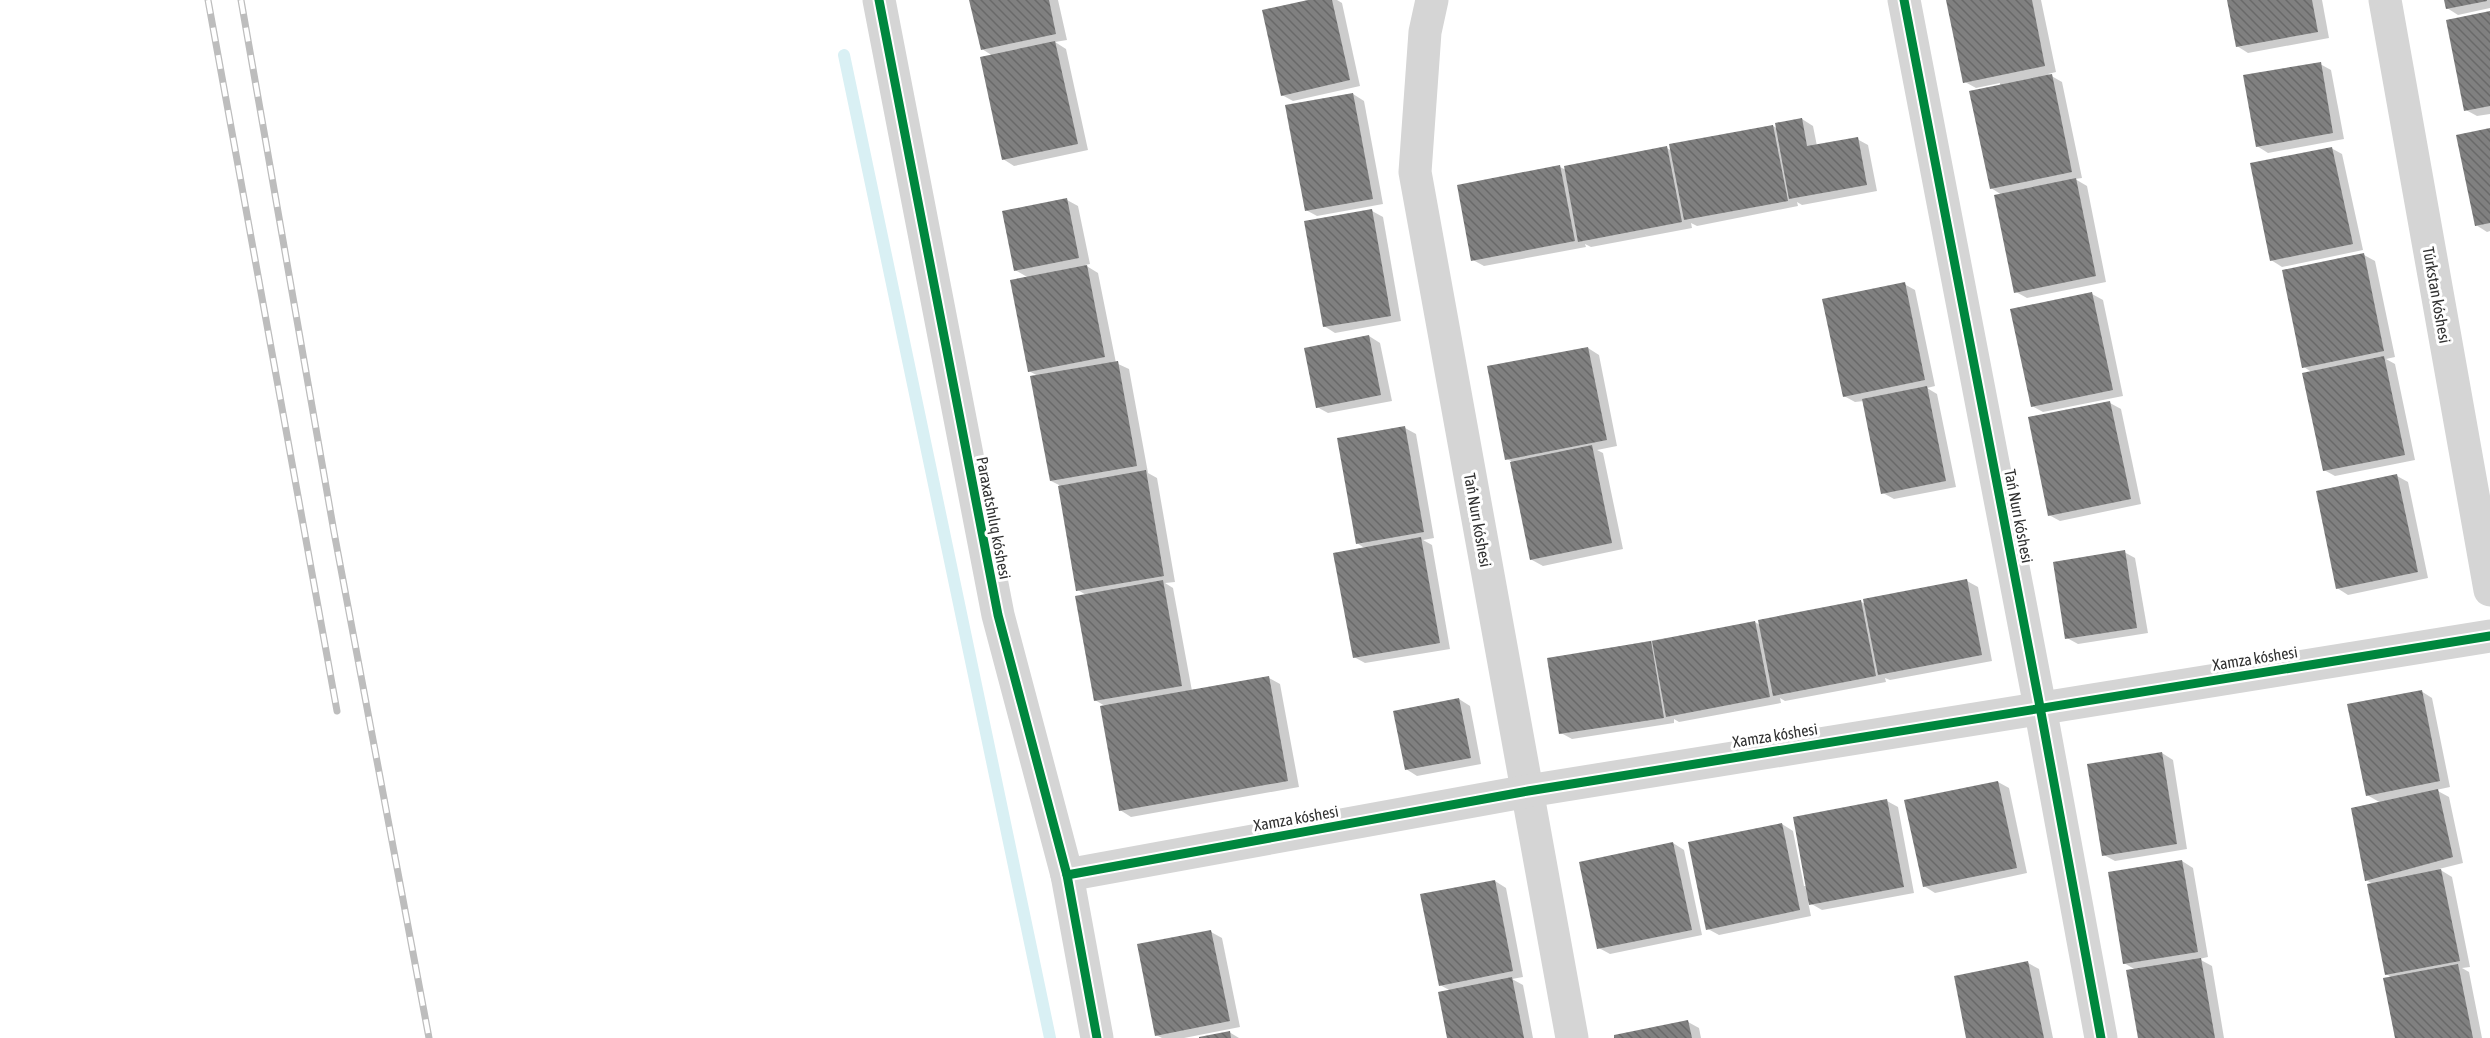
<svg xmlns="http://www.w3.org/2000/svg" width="2490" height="1038" viewBox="0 0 2490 1038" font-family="'Asap Condensed',sans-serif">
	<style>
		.shadow { fill: #0003 }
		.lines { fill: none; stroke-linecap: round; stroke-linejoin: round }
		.stream { stroke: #d9f0f4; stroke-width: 12 }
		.building { fill: url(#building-back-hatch) }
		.minor { stroke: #d5d5d5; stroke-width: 33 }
		.rail-casing { stroke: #bdbdbd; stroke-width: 7 }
		.rail { stroke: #fff; stroke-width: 4.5; stroke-dasharray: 14; stroke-linecap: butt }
		.cycleway-casing { stroke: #fff; stroke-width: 13 }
		.cycleway { stroke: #00873e; stroke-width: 9 }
		.labels { text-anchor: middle; stroke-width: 6; stroke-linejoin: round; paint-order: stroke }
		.street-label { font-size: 16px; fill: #313131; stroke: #fff }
	</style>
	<defs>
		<pattern id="building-back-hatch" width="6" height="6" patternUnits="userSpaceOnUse" patternTransform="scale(1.5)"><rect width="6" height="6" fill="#808080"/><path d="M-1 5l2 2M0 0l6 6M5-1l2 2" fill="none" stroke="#696969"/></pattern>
	</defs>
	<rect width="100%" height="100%" fill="#fff"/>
	<!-- shadow -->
	<g class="shadow">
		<path d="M971,0H1058L1067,40L1055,42L1066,49L1088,150L1014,166L1003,159L993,56L982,49Z"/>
		<path d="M1316,0H1337L1342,3L1360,86L1293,101L1282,95Z"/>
		<path d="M1948,0H2041L2056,72L2048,74L2062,82L2082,178L2075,179L2087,186L2106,282L2027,298L2016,292L2002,195L1991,188L2000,83L1976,88L1965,82Z"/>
		<path d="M2229,0H2322L2329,38L2248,53L2237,46Z"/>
		<path d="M2446,0H2490V8L2458,15L2447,8Z"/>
		<path d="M2490,12V114L2477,116L2466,110Z"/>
		<path d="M2320,64L2331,70L2344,139L2268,153L2257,146Z"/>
		<path d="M1353,94L1364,101L1383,204L1317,216L1306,210Z"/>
		<path d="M1802,119L1813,126L1817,146L1857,139L1868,145L1877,191L1802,205L1797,202L1798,206L1697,226L1691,223L1692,228L1591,247L1585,244L1586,247L1484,266L1473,260L1560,167L1566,170L1667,148L1672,151L1773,126L1778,129Z"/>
		<path d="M2490,130V231L2487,232L2476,225Z"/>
		<path d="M2331,148L2342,154L2363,250L2282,267L2271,260Z"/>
		<path d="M1067,200L1078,206L1090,264L1085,265L1098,273L1116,363L1129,369L1148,473L1157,478L1175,582L1165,583L1173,588L1192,691L1269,678L1280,684L1299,787L1131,817L1120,810L1105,706L1095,700L1086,595L1078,590L1059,485L1051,481L1038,376L1029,371V278L1015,270Z"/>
		<path d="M1372,211L1383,217L1401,321L1335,333L1324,326Z"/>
		<path d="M2364,255L2375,261L2395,357L2386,359L2395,364L2415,460L2335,476L2324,470L2313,373L2304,367Z"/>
		<path d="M1904,284L1915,290L1935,386L1927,388L1937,394L1956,487L1894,499L1883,493L1864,401L1855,402L1844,396Z"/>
		<path d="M2092,294L2103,300L2123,396L2043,412L2032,406Z"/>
		<path d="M1369,336L1380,343L1392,401L1328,413L1317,407Z"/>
		<path d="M1588,348L1599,355L1617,446L1597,450L1603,453L1623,549L1543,566L1532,560L1511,461L1507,459Z"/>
		<path d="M2110,403L2121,409L2141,504L2060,521L2049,515Z"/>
		<path d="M1405,428L1416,434L1434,538L1423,540L1432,545L1450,649L1365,663L1354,657L1366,549L1357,543Z"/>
		<path d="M2397,476L2408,482L2428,578L2348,595L2337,588Z"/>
		<path d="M2124,552L2135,558L2148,633L2078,644L2067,638Z"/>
		<path d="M1967,581L1978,587L1992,661L1890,680L1885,678L1886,682L1785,701L1780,698L1781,703L1679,722L1674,719V723L1572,739L1561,733L1549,659L1755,622L1760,625L1861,602L1866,604Z"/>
		<path d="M2421,691L2432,698L2450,787L2436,790L2449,797L2463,863L2439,869L2452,877L2470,967L2462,968L2469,972L2482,1038H2397L2393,978L2386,974L2373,884L2366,880L2381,803L2367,795Z"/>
		<path d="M1459,699L1470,706L1481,764L1417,776L1406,769Z"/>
		<path d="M2162,753L2173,760L2187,849L2115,861L2104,855Z"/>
		<path d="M1998,782L2009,788L2027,873L1935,893L1924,886Z"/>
		<path d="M1887,801L1898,807L1914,893L1822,910L1808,902L1811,916L1719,935L1708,929L1782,824L1793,831L1804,886H1807Z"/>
		<path d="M1673,843L1684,850L1702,935L1610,954L1599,948Z"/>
		<path d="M2182,861L2193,868L2208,957L2199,959L2212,966L2224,1038H2139L2136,970L2124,963Z"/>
		<path d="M1495,881L1506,888L1523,977L1512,979L1523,985L1533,1038H1448L1451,991L1440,985Z"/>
		<path d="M1211,932L1222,938L1240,1027L1184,1038H1162L1156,1035Z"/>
		<path d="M2028,963L2039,969L2053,1038H1968Z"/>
		<path d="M1688,1022L1699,1028L1701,1038H1616Z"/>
		<path d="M1229,1032L1239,1038H1201Z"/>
	</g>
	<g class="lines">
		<!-- stream -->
		<path class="stream" d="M844,55L1050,1038"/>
	</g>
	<!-- building -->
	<g class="building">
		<path d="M969,0H1049L1056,34L981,50Z"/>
		<path d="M1308,0H1332L1350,80L1281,96L1262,10Z"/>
		<path d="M1946,0H2032L2045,66L1963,83Z"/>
		<path d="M2227,0H2312L2318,32L2236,47Z"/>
		<path d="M2444,0H2487V1L2446,9Z"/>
		<path d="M2490,11V106L2464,111L2446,20Z"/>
		<path d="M1055,41L1078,144L1002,160L980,57Z"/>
		<path d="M2321,62L2333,133L2256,147L2243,75Z"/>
		<path d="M2052,74L2072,172L1990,189L1969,91Z"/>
		<path d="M1353,93L1373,199L1305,211L1285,105Z"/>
		<path d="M1802,118L1807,146L1858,137L1867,185L1789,199L1775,123Z"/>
		<path d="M1773,125L1788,201L1684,220L1669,144Z"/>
		<path d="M2490,128V223L2475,226L2456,135Z"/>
		<path d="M1667,146L1682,222L1578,242L1564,166Z"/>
		<path d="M2332,147L2353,244L2270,261L2250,163Z"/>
		<path d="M1560,165L1575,241L1471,261L1457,185Z"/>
		<path d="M2076,178L2096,276L2014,293L1994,195Z"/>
		<path d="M1067,198L1079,258L1014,271L1002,211Z"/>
		<path d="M1372,209L1391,316L1323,327L1304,221Z"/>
		<path d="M2364,253L2384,351L2302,368L2282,270Z"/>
		<path d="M1087,265L1105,357L1028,372L1010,280Z"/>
		<path d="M1905,282L1925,380L1843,397L1822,299Z"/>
		<path d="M2092,292L2113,390L2031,407L2010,309Z"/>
		<path d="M1369,335L1381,395L1316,408L1304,348Z"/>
		<path d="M1588,347L1607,440L1505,460L1487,366Z"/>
		<path d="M2384,356L2405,455L2323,471L2302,373Z"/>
		<path d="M1118,361L1137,466L1050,481L1030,376Z"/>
		<path d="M1927,386L1946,481L1881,494L1862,399Z"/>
		<path d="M2110,401L2131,499L2048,516L2028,417Z"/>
		<path d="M1405,426L1424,532L1356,544L1337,438Z"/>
		<path d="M1592,445L1612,543L1530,560L1510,462Z"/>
		<path d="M1146,470L1164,576L1076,591L1058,486Z"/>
		<path d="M2397,474L2418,572L2336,589L2316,491Z"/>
		<path d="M1421,537L1440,643L1353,658L1333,553Z"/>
		<path d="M2125,550L2137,628L2065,639L2053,562Z"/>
		<path d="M1967,579L1982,655L1878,675L1863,599Z"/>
		<path d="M1163,580L1182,686L1094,701L1075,596Z"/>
		<path d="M1861,600L1876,676L1773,696L1758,620Z"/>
		<path d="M1755,621L1770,697L1666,717L1652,641Z"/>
		<path d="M1651,641L1664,718L1559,734L1547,658Z"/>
		<path d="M1269,676L1288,781L1119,811L1100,706Z"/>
		<path d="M2422,690L2440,781L2366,796L2347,704Z"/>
		<path d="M1459,698L1471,758L1405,770L1393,711Z"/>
		<path d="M2162,752L2177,844L2102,856L2087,764Z"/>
		<path d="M1998,781L2017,868L1923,887L1904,800Z"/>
		<path d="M2438,789L2453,857L2365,881L2351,808Z"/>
		<path d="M1887,799L1904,887L1809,905L1793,817Z"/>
		<path d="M1782,823L1800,910L1706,930L1688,842Z"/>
		<path d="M1673,842L1692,930L1597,949L1579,862Z"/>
		<path d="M2182,860L2198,952L2123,964L2108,872Z"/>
		<path d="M2441,869L2460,961L2385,975L2367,884Z"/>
		<path d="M1495,880L1513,971L1439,986L1420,894Z"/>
		<path d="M1211,930L1230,1021L1155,1036L1137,944Z"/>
		<path d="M2201,958L2215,1038H2138L2126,970Z"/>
		<path d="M2028,961L2044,1038H1966L1954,976Z"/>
		<path d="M2458,964L2473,1038H2395L2383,978Z"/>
		<path d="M1512,977L1524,1038H1447L1438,992Z"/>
		<path d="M1688,1020L1692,1038H1614V1035Z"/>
		<path d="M1230,1031L1231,1038H1199V1037Z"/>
	</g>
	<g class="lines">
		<!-- minor -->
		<g class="minor">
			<path d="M879,0L998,615L1067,875L1097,1038"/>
			<path d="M1432,0L1425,32L1415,172L1572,1038"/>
			<path d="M1904,0L2040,707L2101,1038"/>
			<path d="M2385,0L2490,590"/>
			<path d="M1067,875L1528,791L2490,636"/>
		</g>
		<!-- rail casing -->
		<g class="rail-casing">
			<g id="rail">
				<path d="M208,0L337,711"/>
				<path d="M241,0L334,532L429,1038"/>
			</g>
		</g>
		<!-- rail -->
		<use href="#rail" class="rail"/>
		<!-- cycleway casing -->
		<g class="cycleway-casing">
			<g id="cycleway">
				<path d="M879,0L998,615L1067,875L1097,1038"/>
				<path d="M1904,0L2040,707L2101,1038"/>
				<path d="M1067,875L1528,791L2490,636"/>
			</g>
		</g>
		<!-- cycleway -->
		<use href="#cycleway" class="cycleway"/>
	</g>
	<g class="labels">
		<!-- street labels -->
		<g class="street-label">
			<text transform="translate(2437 295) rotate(80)" y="6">Túrkstan kóshesi</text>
			<text transform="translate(2019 516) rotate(79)" y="6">Tań Nurı kóshesi</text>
			<text transform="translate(994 518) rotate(79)" y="6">Paraxatshılıq kóshesi</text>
			<text transform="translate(1478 520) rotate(80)" y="6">Tań Nurı kóshesi</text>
			<text transform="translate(2255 658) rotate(-9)" y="6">Xamza kóshesi</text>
			<text transform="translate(1775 735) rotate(-9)" y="6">Xamza kóshesi</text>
			<text transform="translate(1296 818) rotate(-10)" y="6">Xamza kóshesi</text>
		</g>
	</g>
</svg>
